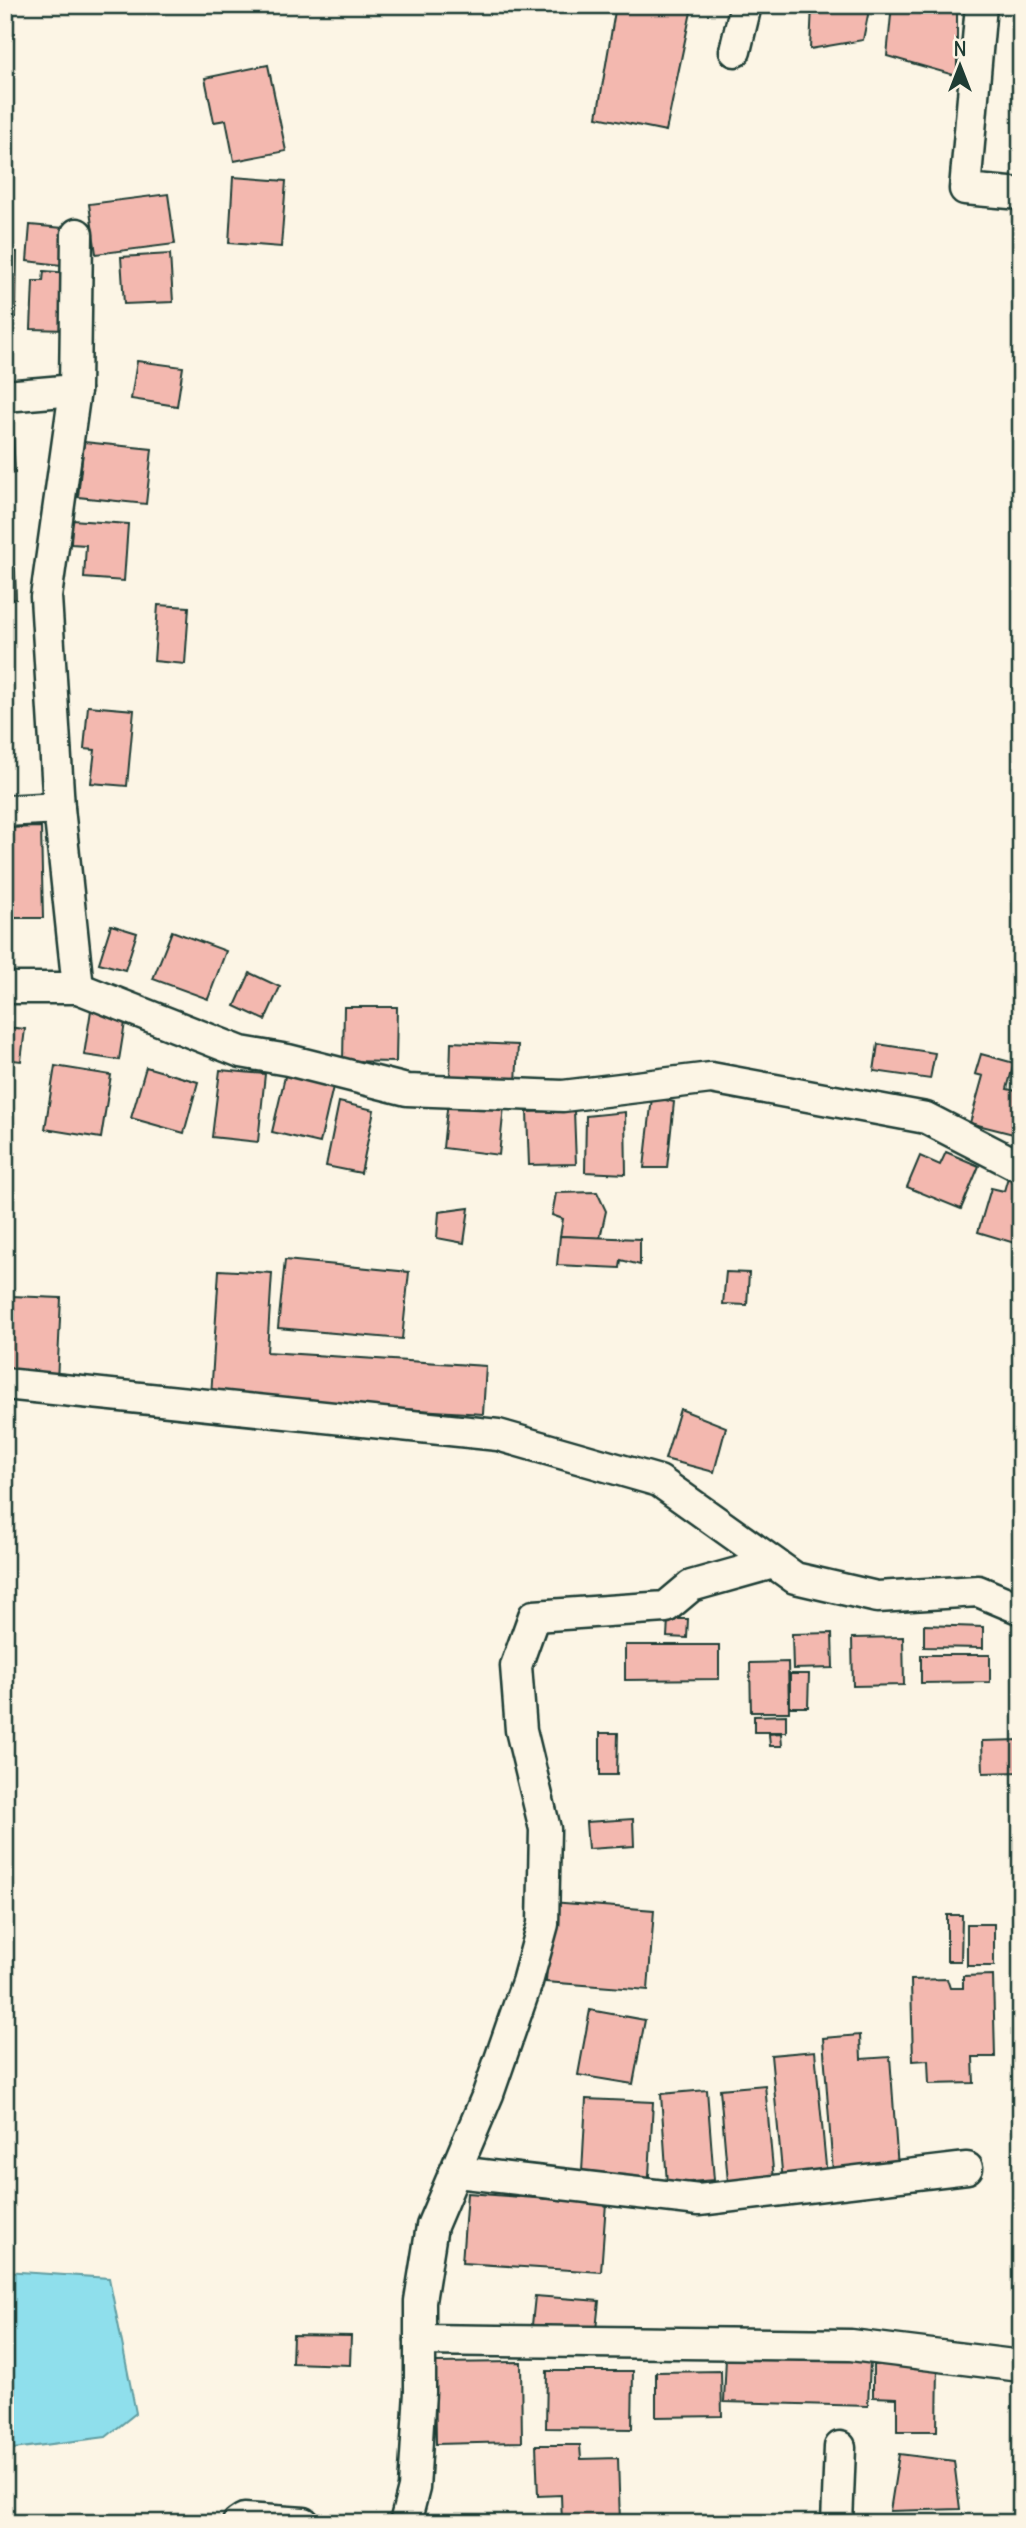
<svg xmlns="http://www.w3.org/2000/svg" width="1026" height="2528" viewBox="0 0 1026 2528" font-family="Delius,sans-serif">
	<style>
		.water { fill: #8fdfec; stroke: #629ea2; stroke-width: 2 }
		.building { fill: #f3b8af; stroke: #1f3d34; stroke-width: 2 }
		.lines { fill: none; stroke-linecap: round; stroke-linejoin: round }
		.street-casing { stroke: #1f3d34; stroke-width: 35 }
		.street { stroke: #fcf5e5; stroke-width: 30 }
	</style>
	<rect width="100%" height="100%" fill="#fcf5e5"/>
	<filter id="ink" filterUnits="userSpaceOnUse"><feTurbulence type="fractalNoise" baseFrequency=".0143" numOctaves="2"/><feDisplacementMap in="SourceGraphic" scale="14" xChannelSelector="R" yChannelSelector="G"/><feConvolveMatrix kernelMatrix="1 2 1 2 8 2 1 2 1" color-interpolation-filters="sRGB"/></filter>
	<g filter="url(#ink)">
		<!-- water -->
		<path class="water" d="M5,2271L109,2278L136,2413L106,2437L5,2450Z"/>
		<!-- building -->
		<g class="building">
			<path d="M616,5L692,7L666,131L597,117Z"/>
			<path d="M812,5H870L863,40L810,49Z"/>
			<path d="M892,5H957V76L887,56Z"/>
			<path d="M268,65L286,151L234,161L226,120L214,122L205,78Z"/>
			<path d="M233,177L286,181L281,247L229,243Z"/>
			<path d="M168,194L175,244L96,254L89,204Z"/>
			<path d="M30,225L63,228L61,265L27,261Z"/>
			<path d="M5,251L17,252L16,317H5Z"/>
			<path d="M170,254L173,302L124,304L121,257Z"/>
			<path d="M44,271L69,273L66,330L31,329L33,281H43Z"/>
			<path d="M137,361L183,367L177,406L131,399Z"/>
			<path d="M5,415H12L15,473L5,474Z"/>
			<path d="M84,442L152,449L146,504L78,497Z"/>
			<path d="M72,520L128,524L124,581L84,578L86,545L71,544Z"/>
			<path d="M5,568H15L16,599L5,600Z"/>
			<path d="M158,605L189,607L185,664L154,661Z"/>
			<path d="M88,706L134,710L127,786L91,783L95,750L84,749Z"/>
			<path d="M41,827L43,918H5V828Z"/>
			<path d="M111,925L137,933L125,970L99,963Z"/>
			<path d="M172,931L226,951L208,999L153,979Z"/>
			<path d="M250,973L280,987L265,1020L235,1006Z"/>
			<path d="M92,1004L127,1010L119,1060L84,1055Z"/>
			<path d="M344,1007H397L396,1062L343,1061Z"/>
			<path d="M5,1027L25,1029L21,1061L5,1059Z"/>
			<path d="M451,1042L518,1045L516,1083L450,1080Z"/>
			<path d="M878,1044L935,1053L930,1079L874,1071Z"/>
			<path d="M981,1054L1014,1063L1007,1089L1021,1092V1136L970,1123L983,1076L975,1074Z"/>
			<path d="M55,1066L111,1075L101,1138L45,1129Z"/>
			<path d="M146,1067L198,1082L184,1133L131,1118Z"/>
			<path d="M287,1068L335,1078L320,1143L272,1132Z"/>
			<path d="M220,1070L265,1074L258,1142L212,1137Z"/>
			<path d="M652,1097L674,1102L667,1168H644Z"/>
			<path d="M448,1100L504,1106L499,1155L443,1148Z"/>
			<path d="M339,1102L374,1110L361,1173L326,1166Z"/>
			<path d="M574,1110L576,1164L529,1165L527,1112Z"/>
			<path d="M625,1112L626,1174L585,1172L586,1116Z"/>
			<path d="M946,1152L979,1166L961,1209L907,1187L920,1156L940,1165Z"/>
			<path d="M1008,1177L1021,1181V1245L978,1232L991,1188L1004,1191Z"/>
			<path d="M597,1192L606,1211L600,1238L560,1236L563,1219L552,1215L556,1193Z"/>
			<path d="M469,1208L464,1243L437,1238L439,1212Z"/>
			<path d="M560,1236L640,1239V1265L621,1260L620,1268L557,1265Z"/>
			<path d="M285,1260L409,1272L402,1339L278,1328Z"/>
			<path d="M219,1270L272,1273L267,1352L486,1366L483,1414L211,1397Z"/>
			<path d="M726,1272L749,1273L747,1305L723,1304Z"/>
			<path d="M11,1296L61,1298L57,1382L8,1379Z"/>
			<path d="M680,1409L726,1427L714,1472L665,1459Z"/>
			<path d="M668,1619H688L687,1638L667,1637Z"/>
			<path d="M924,1625L983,1627V1648L924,1647Z"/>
			<path d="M832,1633L833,1668L793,1669L792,1634Z"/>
			<path d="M903,1637L904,1685L853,1686L852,1638Z"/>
			<path d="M625,1645H719V1679L625,1680Z"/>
			<path d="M921,1655H990V1682L921,1683Z"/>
			<path d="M788,1662L789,1712H751L750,1663Z"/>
			<path d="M790,1674H809L808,1707H790Z"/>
			<path d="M786,1715V1732H754V1716Z"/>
			<path d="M600,1733H618L617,1775H600Z"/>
			<path d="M781,1733L782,1746H770L769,1734Z"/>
			<path d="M1021,1740V1772L983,1773L982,1741Z"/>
			<path d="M633,1819L634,1846L588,1849L586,1822Z"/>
			<path d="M551,1902L654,1910L648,1990L546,1982Z"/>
			<path d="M947,1915H962L961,1961H947Z"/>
			<rect x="967" y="1924" width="27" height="42"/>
			<path d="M993,1975L995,2057H973L974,2083L929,2084L928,2060L913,2061L911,1980L947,1979L950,1988H963V1976Z"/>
			<path d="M590,2010L645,2020L633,2084L578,2075Z"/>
			<path d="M860,2035L861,2059L890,2057L899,2182L834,2186L823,2038Z"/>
			<path d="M815,2051L828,2187L784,2192L771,2055Z"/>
			<path d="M765,2085L775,2190L729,2194L720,2089Z"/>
			<path d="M707,2090L714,2180L667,2184L661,2094Z"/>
			<path d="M586,2099L653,2102L648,2194L581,2190Z"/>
			<path d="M467,2193L606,2203L601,2272L462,2263Z"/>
			<path d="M1021,2255V2292L1013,2290Z"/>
			<path d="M535,2296L599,2301L596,2330L532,2325Z"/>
			<path d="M293,2335L351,2336L350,2365L292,2363Z"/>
			<path d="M726,2357L870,2361L868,2406L724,2402Z"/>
			<path d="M521,2362L522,2442L436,2444L435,2363Z"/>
			<path d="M873,2365H938L937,2431H897V2398L873,2397Z"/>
			<path d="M547,2371H633L632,2429L546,2428Z"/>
			<path d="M721,2371L722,2416L656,2417V2372Z"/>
			<path d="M536,2445H580L581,2459L618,2458L620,2523H562L561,2495L538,2496Z"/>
			<path d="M899,2454L954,2461L960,2509L890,2511Z"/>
		</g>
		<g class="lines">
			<!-- street casing -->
			<g class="street-casing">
				<g id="street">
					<path d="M981,5L965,189L1021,194"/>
					<path d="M735,51L746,5"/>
					<path d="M77,234L75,390L46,597L59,808L78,988"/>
					<path d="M5,396L75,390"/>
					<path d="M5,811L59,808"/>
					<path d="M5,988H78L241,1052L288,1060L407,1090L563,1096L711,1078L926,1118L1021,1167"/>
					<path d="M5,1384L498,1435L659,1481L795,1578L877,1597L978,1591L1021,1609"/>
					<path d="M457,2172L699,2200L967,2168"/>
					<path d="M420,2340L851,2345L1021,2366"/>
					<path d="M238,2523L244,2519L304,2523"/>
					<path d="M405,2523L414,2488L420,2392V2301L432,2226L488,2094L527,1982L543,1924L545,1829L521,1730L516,1666L534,1616L666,1607L691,1586L773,1563"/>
					<path d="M837,2523L840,2447"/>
				</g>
			</g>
			<!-- street -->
			<use href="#street" class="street"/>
		</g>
	</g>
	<!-- margin -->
	<rect width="1026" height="2528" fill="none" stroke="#fcf5e5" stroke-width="28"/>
	<rect x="14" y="14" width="998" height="2500" fill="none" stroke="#1f3d34" stroke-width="2.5" filter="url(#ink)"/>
	<!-- north arrow -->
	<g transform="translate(960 66)" stroke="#fcf5e5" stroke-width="5" paint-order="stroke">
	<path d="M0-5L12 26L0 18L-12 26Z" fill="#1f3d34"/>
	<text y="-10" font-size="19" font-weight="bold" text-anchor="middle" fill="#1f3d34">N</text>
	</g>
</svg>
